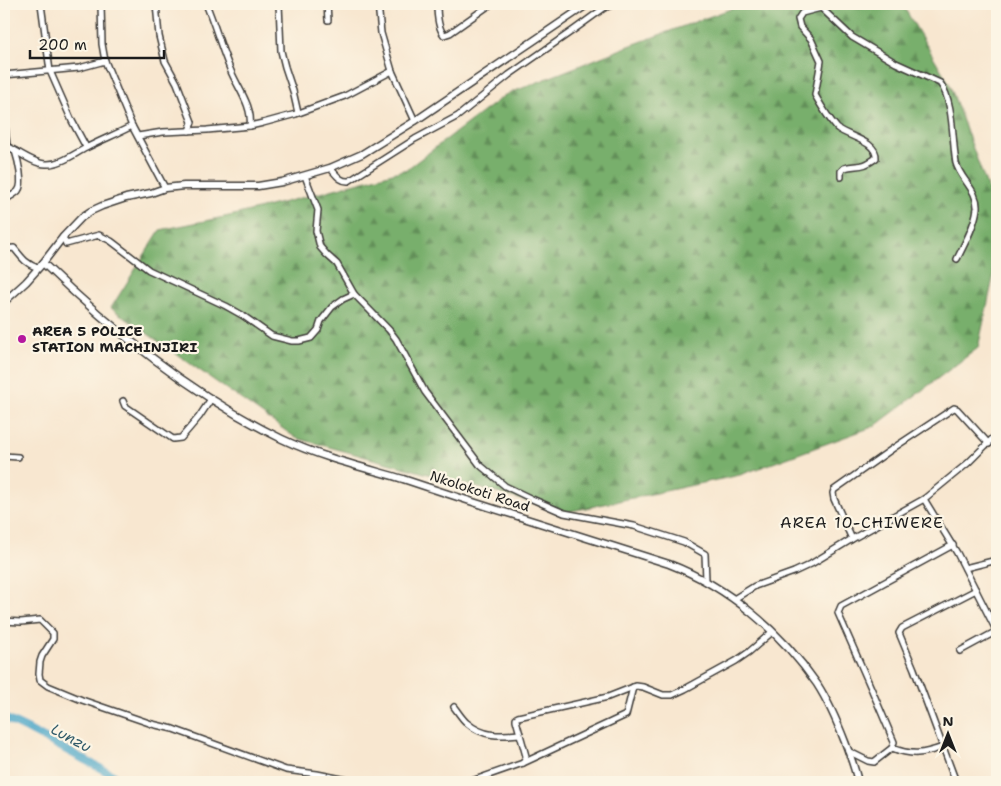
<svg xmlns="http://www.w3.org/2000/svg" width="1001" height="786" viewBox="0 0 1001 786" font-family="'Shantell Sans',sans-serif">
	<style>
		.forest { fill: url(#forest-firs); stroke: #4a6644 }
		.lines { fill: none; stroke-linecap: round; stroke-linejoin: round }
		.river { stroke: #49a5c7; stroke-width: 8 }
		.minor-casing { stroke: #3d3a37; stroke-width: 8 }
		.major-casing { stroke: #3d3a37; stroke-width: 9 }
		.minor { stroke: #fff; stroke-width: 5 }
		.major { stroke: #fff; stroke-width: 6 }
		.poi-dot { fill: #b5179e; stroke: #fcf5e5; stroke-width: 2 }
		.labels { text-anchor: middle; stroke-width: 4.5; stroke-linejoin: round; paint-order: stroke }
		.poi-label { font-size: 14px; font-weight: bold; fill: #1c1c1c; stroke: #fcf5e5; text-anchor: start }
		.street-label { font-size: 14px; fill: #1c1c1c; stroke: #fcf5e5 }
		.water-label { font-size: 15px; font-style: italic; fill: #305a69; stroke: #fcf5e5 }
		.quarter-label { font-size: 16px; letter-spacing: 1px; fill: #1c1c1c; stroke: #fcf5e5 }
	</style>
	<defs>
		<pattern id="forest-firs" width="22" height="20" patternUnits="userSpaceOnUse" patternTransform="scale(1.25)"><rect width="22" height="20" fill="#78af6c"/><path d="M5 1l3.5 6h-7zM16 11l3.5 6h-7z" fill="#628e58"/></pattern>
	</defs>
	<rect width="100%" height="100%" fill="#fcf5e5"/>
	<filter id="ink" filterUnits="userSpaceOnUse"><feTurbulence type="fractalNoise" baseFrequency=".02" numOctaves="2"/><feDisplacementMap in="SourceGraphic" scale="10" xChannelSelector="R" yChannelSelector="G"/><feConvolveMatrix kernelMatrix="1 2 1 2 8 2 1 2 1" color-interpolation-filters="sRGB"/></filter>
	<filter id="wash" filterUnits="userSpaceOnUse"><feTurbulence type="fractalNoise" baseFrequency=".0096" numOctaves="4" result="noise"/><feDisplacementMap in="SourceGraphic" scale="20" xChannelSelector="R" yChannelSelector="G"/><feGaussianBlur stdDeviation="1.12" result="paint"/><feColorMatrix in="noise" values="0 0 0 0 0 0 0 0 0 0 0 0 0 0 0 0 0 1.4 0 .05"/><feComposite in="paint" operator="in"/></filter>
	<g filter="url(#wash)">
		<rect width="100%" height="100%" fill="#f8e7d0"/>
		<!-- forest -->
		<path class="forest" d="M744,4H902L949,83L997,214V230L994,274L978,348L875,426L740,475L567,512L296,438L111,308L160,230L234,215L320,193L407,169L505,95L629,46Z"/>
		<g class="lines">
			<!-- river -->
			<path class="river" d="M4,718L27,729L126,782"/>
		</g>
	</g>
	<g filter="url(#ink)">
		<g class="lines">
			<!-- minor casing -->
			<g class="minor-casing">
				<g id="minor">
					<path d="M41,4L50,71L72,121L86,147"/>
					<path d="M101,4L102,44L105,61L132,126L165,188"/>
					<path d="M156,4L159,36L165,61L177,83L192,122L189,131"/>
					<path d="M206,4C215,25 221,48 230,69C237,87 253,106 250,126"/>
					<path d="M279,4L281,51L285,67L293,91L298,113"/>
					<path d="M327,4L328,20"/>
					<path d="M378,4L381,33L392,71L415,121"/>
					<path d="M437,4C437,13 438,28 444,35L450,33L491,4"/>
					<path d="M817,4L852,37L896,63L940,83C954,101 952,141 956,163C960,179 978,190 977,208C975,225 965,243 957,259"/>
					<path d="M821,8L802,13L798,19L800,27L811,39L821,61L815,95C820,104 830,120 837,128C848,137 877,141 876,158C861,169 859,164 844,168L841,171V177"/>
					<path d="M4,75L79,68L105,61"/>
					<path d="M4,118L7,146"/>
					<path d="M138,136L163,132L207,130L250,126L263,123L296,114L345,96L392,71"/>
					<path d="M7,146C17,151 34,164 46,164C60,165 74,154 86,148C101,140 117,134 132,126"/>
					<path d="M330,168C336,174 340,182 349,181L415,139L458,116L509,75L575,29L604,8L614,4"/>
					<path d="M305,176L318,210L316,231L320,247L327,255L337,264L354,294"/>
					<path d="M4,200C8,198 14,195 18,191C24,184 18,160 15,151"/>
					<path d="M63,237L66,244L99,235L111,241L149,270L226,306L242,315L272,336L292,341H299L311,338L318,330L321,321L332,307L343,299L354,294L389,330L396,339L425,392L480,465L505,486L532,499L564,513L634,526L684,542L705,554L706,580"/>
					<path d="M4,249L14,248C22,258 26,264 38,268"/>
					<path d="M123,401L125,406L173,439L181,438L199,417L211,399"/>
					<path d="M4,456L18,457"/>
					<path d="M924,499L957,553L995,628V632L960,651"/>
					<path d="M852,539L834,499L833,493L834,490L895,447L954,408L957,409L989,444"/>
					<path d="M965,568L997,560"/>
					<path d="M734,599L755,586L794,572L811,564L852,539L924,499L968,463L997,434"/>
					<path d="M4,621L21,622L40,620L53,633V639L42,656L40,662L39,674L40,680L48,686L82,700L152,724L173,729L286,770L317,774L357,782"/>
					<path d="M454,707C458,712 462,719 467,723C483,737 500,736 520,734"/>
					<path d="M892,748C912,756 923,754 943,747"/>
					<path d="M848,751L868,761L874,762L892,748L894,742L871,688L838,613L841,606L953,545"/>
					<path d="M523,763L525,760L526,756L516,720V718L518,717L608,697L636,686L643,687L663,695H672L685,689L736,661L749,652L772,632"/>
					<path d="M469,782L523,763L626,715L633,687"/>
					<path d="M956,782L914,669L899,633L902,628L976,590"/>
				</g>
			</g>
			<!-- major casing -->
			<g class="major-casing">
				<g id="major">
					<path d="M43,263C114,332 192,395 282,439C320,457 362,467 403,479C439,491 475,503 511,514C564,531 616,547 669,564C729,587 781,632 817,684C828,701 838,724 845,742C850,755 855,769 858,782"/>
					<path d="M4,302L26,282L43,263L63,237L82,217L91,211L102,206L126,198L151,193L165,188L184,186H258L282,182L330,168L362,154L415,121L588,4"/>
				</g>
			</g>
			<!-- minor -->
			<use href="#minor" class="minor"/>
			<!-- major -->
			<use href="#major" class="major"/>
		</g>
	</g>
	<!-- markers -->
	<circle class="poi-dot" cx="22" cy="339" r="5"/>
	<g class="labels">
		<!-- poi labels -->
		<g class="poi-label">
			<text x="32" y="336">AREA 5 POLICE<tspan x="32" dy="16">STATION MACHINJIRI</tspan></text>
		</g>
		<!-- street labels -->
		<g class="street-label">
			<text transform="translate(480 491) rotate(18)" y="5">Nkolokoti Road</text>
		</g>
		<!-- water labels -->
		<g class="water-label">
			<text transform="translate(71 738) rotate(28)" y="5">Lunzu</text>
		</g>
		<!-- quarter labels -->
		<g class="quarter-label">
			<text x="862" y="528">AREA 10-CHIWERE</text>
		</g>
	</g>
	<!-- margin -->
	<rect width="1001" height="786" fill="none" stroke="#fcf5e5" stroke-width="20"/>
	<!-- north arrow -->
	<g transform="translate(948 734)" stroke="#fcf5e5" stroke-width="4" paint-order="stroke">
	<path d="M0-4L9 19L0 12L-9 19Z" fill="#1c1c1c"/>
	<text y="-8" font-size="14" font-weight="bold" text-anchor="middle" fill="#1c1c1c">N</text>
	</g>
	<!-- scale -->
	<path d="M30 50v8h134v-8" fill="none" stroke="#1c1c1c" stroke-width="2.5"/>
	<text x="38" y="50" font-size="15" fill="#1c1c1c" stroke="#fcf5e5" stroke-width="4" paint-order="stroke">200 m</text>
</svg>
